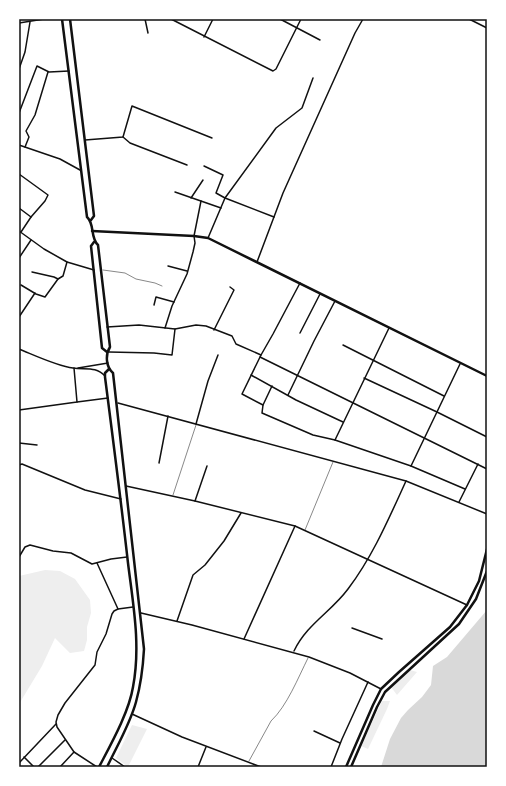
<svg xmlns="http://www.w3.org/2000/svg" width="506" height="786" viewBox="0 0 506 786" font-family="Georgia,serif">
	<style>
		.green { fill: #eee }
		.water { fill: #d9d9d9 }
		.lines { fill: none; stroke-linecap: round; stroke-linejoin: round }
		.service { stroke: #111; stroke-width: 0.5 }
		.minor { stroke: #111; stroke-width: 1.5 }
		.primary { stroke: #111; stroke-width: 2.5 }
		.neatline { fill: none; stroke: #111; stroke-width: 1.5 }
	</style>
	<rect width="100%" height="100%" fill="#fff"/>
	<!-- green -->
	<g class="green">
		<path d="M45,570L60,571L75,579L90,600L91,613L87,627V640L84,651L70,653L55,638L42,666L19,704V576Z"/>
		<path d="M410,670L417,672L397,695L391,687Z"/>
		<path d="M382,701H390L387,709L368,749L361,746Z"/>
		<path d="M132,725L147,729L128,767L116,758Z"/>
	</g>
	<!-- water -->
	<path class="water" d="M487,610V767H381L390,739L401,718L408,710L422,697L431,685L433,666L447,657Z"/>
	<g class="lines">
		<!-- service -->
		<g class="service">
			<path d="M103,270L125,273L136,279L155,283L162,286"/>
			<path d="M173,495L196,425"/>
			<path d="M305,530L333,462"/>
			<path d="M249,761L271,721C287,706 298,678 308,658"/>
		</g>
		<!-- minor -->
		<g class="minor">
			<path d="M145,19L148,33"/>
			<path d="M171,19L273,71L276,69L301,19"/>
			<path d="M280,19L320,40"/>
			<path d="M469,19L487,28"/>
			<path d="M19,23L44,19"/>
			<path d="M204,37L213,19"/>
			<path d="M19,69L25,52L30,22"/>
			<path d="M19,113L37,66L49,72L69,71"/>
			<path d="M123,137L130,143L187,165"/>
			<path d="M85,140L123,137L132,106L212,138"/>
			<path d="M19,145L60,159L80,170"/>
			<path d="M25,147L29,137L26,131L35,115L48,72"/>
			<path d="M204,166L223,175L216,193L225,198L274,217"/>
			<path d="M19,174L48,195L45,201L31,217L21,232"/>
			<path d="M175,192L221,208"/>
			<path d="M191,198L203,180"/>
			<path d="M19,208L31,217"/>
			<path d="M19,231L44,249L67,262L94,270"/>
			<path d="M208,238L225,198L276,128L302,108L313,78"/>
			<path d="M19,258L31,240"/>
			<path d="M257,262L283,193L355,33L363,19"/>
			<path d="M168,266L187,271"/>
			<path d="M32,272L54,277L58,279"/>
			<path d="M300,283L273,334L261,355L242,394L263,405L262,413L313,435L335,440L411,466L465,489"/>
			<path d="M21,285L36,294L45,297L58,279L63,276L67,262"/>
			<path d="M154,305L156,297L174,302"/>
			<path d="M19,317L35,293"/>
			<path d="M107,327L139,325L175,329L196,325L206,326L232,336L236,344L261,355"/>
			<path d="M165,328L172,306L187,274L193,252L195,243L194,236L201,201"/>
			<path d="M214,330L234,290L230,287"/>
			<path d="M300,333L320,294"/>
			<path d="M343,345L444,396"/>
			<path d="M19,349C34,355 57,366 73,368C85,370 96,366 105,376"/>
			<path d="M109,352L154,353L172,355L175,329"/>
			<path d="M260,357L487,469"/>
			<path d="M78,368L108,363"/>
			<path d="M251,375L296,400L343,422"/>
			<path d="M364,378L437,412L487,437"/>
			<path d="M288,395L314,341L335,301"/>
			<path d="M77,402L108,398"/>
			<path d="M118,403L406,481L487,514"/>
			<path d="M263,405L272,386"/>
			<path d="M19,410L77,402L74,368"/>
			<path d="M196,424L208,381L218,355"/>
			<path d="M335,440L389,328"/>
			<path d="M19,443L37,445"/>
			<path d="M159,463L168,416"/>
			<path d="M19,465L22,464L85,490L121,499"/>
			<path d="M411,466L460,364"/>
			<path d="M126,486L195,501L295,526L467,605"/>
			<path d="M195,501L207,466"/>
			<path d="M459,502L478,464"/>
			<path d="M19,557L25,547L30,545L53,551L71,553L92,564L111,559L127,557"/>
			<path d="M97,563L118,609"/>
			<path d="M141,613L192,625L309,657L350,673L381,689"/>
			<path d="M177,621L193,575L205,565L224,541L241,513"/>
			<path d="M352,628L382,639"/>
			<path d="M244,639L295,526"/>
			<path d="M294,651C307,624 331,612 348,589C373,556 389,518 406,481"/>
			<path d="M132,714L182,737L261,767"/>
			<path d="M314,731L340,743"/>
			<path d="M24,757L34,767"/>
			<path d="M112,758L125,767"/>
			<path d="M19,763L56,724"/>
			<path d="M38,767L65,740"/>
			<path d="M60,767L74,752"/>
			<path d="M97,767L74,752L57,727L56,722L58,715L65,703L95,665L97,652L106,634L112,614L114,611L118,609L133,607"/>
			<path d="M198,767L206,747"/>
			<path d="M331,767L342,739L368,682"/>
		</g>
		<!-- primary -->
		<g class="primary">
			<path d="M62,19L87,217C95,224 90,238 98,245L110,347C105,355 106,367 113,373L144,649C143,667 141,684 136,702C130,724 117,746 107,767"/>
			<path d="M70,19L94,216L91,220"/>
			<path d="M92,231L194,236L208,238L487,376"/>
			<path d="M94,242L91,246L102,348L107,352"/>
			<path d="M99,767C111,744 129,712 133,687C141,645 133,604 128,563C121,501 113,439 105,377V373L109,369"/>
			<path d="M346,767L373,705L381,689L399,672L450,627L467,605L479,581L487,549"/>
			<path d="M351,767L377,707L385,692L459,624L476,599L487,571"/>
		</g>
	</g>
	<!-- border -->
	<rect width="506" height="786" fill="none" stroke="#ffffff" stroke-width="40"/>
	<rect x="20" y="20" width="466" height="746" class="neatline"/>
</svg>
